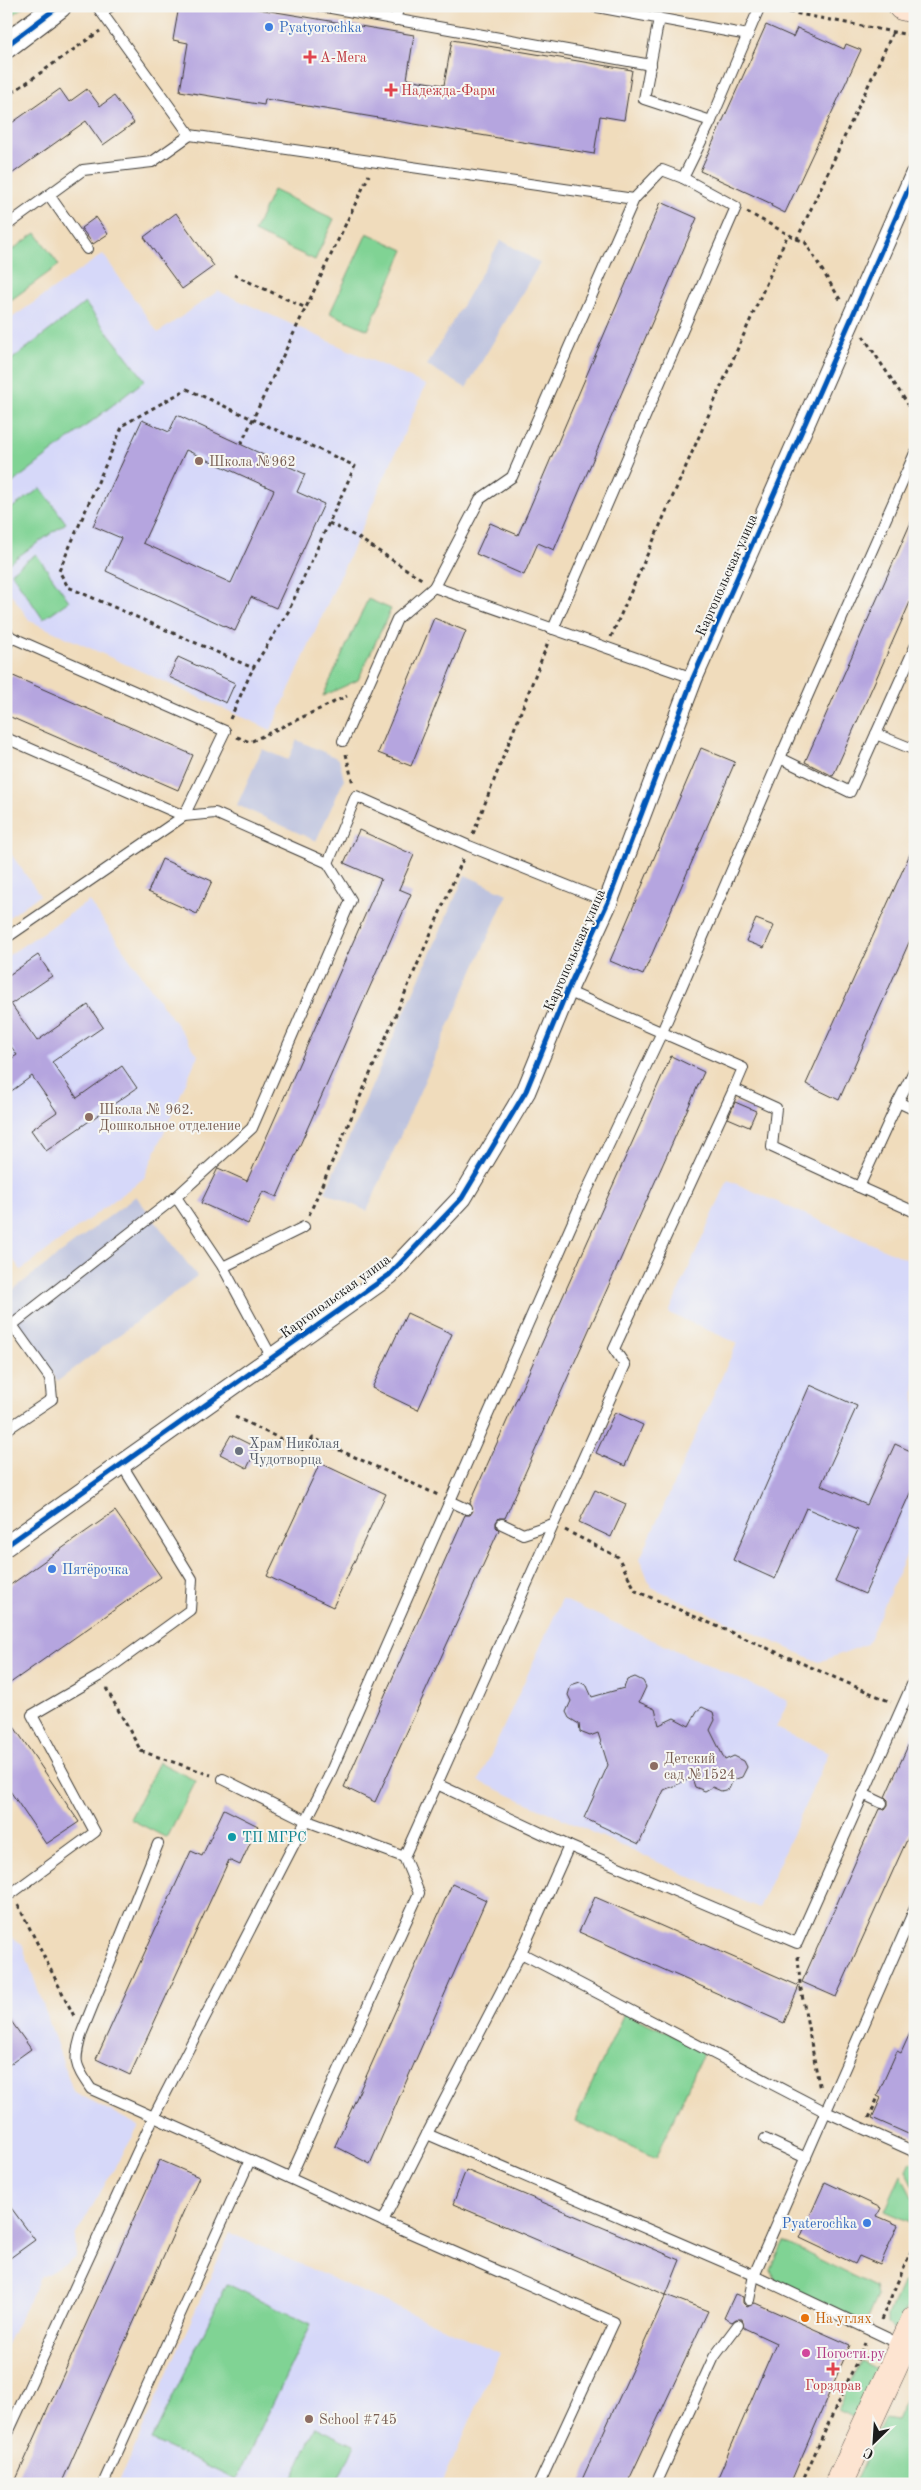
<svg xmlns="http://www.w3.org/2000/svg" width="921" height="2490" viewBox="0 0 921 2490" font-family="'Old Standard TT',serif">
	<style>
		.built { fill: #d6d8f9 }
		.industrial { fill: #bec3de }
		.green { fill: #80d394; stroke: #4e7858 }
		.building { fill: #b5a5df; fill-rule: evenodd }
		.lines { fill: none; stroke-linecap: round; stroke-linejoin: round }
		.service-casing { stroke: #3c3934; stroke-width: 12 }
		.minor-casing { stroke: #3c3934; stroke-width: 21 }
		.tertiary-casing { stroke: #3c3934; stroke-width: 26 }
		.secondary-casing { stroke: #3c3934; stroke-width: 29 }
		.path { stroke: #3c3934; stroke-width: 3; stroke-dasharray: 4 4; stroke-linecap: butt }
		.service { stroke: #fff; stroke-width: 10 }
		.minor { stroke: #fff; stroke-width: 19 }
		.tertiary { stroke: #fff; stroke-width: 24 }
		.secondary { stroke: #fde4d1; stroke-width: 28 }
		.cycleway-casing { stroke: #f6f6f2; stroke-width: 8 }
		.cycleway { stroke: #0057b8; stroke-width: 5 }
		.shop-dot { fill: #3f7fe0; stroke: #f6f6f2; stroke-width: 2 }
		.health-dot { fill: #e0444e; stroke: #f6f6f2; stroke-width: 2 }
		.education-dot { fill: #8d6e63; stroke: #f6f6f2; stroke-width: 2 }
		.worship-dot { fill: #6b7280; stroke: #f6f6f2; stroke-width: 2 }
		.culture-dot { fill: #0f9aa8; stroke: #f6f6f2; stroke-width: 2 }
		.food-dot { fill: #e8710a; stroke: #f6f6f2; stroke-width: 2 }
		.hotel-dot { fill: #d1479c; stroke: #f6f6f2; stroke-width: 2 }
		.labels { text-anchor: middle; stroke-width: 4; stroke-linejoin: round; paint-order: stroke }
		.shop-label { font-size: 14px; fill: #366cbe; stroke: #f6f6f2; text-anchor: start }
		.health-label { font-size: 14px; fill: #be3a42; stroke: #f6f6f2; text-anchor: start }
		.education-label { font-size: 14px; fill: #785e54; stroke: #f6f6f2; text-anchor: start }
		.street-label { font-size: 14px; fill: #1c1c1c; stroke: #f6f6f2 }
		.worship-label { font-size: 14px; fill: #5b616d; stroke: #f6f6f2; text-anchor: start }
		.culture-label { font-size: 14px; fill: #0d838f; stroke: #f6f6f2; text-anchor: start }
		.food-label { font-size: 14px; fill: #c56008; stroke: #f6f6f2; text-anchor: start }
		.hotel-label { font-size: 14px; fill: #b23c85; stroke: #f6f6f2; text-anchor: start }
	</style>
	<rect width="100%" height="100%" fill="#f6f6f2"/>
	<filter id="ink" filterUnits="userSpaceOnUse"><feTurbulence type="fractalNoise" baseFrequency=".02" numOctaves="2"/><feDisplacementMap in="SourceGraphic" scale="10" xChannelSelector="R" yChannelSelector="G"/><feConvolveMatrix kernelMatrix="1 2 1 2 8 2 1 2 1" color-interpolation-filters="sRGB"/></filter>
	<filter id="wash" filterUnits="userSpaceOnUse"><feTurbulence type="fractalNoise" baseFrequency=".0096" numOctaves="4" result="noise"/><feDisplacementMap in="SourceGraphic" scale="20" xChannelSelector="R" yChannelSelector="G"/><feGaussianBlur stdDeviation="1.12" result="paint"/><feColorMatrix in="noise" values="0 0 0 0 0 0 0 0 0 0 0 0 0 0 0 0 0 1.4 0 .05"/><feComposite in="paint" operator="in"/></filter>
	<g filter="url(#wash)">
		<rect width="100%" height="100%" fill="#f0dcbc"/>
		<!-- built -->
		<g class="built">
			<path d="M103,254L158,333L218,291L426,385L271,730L30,621L6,587V322Z"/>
			<path d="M6,847L40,895L6,919Z"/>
			<path d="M89,901L198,1055L144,1178L21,1270L6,1250V957Z"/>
			<path d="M728,1180L915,1263V1536L867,1644L819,1662L651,1587L640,1559L737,1343L669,1313Z"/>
			<path d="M562,1599L788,1701L776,1728L829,1752L759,1908L479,1781Z"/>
			<path d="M6,1933L22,1944L73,2091L139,2126L75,2236L76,2258L40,2278L6,2346Z"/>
			<path d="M230,2233L500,2353L442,2484H118Z"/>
		</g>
		<!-- industrial -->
		<g class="industrial">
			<path d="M501,240L540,263L466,388L427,365Z"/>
			<path d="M297,740L339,759L344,780L316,841L237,805L262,749L288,760Z"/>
			<path d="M465,875L507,894L367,1211L325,1192Z"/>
			<path d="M136,1196L197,1276L58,1381L6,1313V1295Z"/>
		</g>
		<!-- green -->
		<g class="green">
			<path d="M6,6H25L6,20Z"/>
			<path d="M273,190L334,219L315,260L254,232Z"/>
			<path d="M36,233L59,265L11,300L6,293V254Z"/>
			<path d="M367,233L404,250L368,330L330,313Z"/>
			<path d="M85,303L145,380L6,488V364Z"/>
			<path d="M41,488L66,523L6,565V512Z"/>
			<path d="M36,554L69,601L43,619L11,572Z"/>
			<path d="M368,599L391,609L358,680L323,696Z"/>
			<path d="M159,1762L196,1781L167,1838L130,1819Z"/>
			<path d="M624,2013L705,2049L656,2158L575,2121Z"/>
			<path d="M910,2162L915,2164V2189L906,2171Z"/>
			<path d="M901,2175L915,2203V2224L885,2211Z"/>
			<path d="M784,2242L875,2287L877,2296L866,2321L863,2322L774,2281L771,2269Z"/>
			<path d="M915,2279V2291L896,2331L888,2324V2315L902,2284Z"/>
			<path d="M227,2284L311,2324L236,2480L152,2440Z"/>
			<path d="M861,2361L879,2370L855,2418L838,2410Z"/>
			<path d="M915,2380V2484H854L884,2419L896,2421Z"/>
			<path d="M316,2427L354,2445L336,2484H290Z"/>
		</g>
		<g id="blocks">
			<!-- building -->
			<g class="building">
				<path d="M179,6H240L414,35L407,79L444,85L452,40L632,70L624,120L600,116L594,154L265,99L264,105L180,91L188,43L173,40Z"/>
				<path d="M766,25L793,37L797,28L844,49L846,44L861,50L785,213L771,206L772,204L700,171Z"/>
				<path d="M60,89L69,102L87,89L100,106L114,96L134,123L103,145L86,121L6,178V127Z"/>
				<path d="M661,202L697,218L554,550L538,543L524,575L476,554L490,523L518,535Z"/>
				<path d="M176,213L214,266L182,289L144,237Z"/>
				<path d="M96,217L108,234L93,244L81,228Z"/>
				<path d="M177,415L305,474L297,492L324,504L276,608L251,597L235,631L106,571L121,538L93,526L142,420L169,432ZM186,450L274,490L231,583L143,543Z"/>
				<path d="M915,513V591L833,776L805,762Z"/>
				<path d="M434,618L466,631L411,766L378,753Z"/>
				<path d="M178,657L235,683L226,703L169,677Z"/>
				<path d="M11,675L193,755L178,790L6,715V686Z"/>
				<path d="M701,748L735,762L643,975L610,961Z"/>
				<path d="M359,830L414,855L399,889L411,894L277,1197L263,1191L248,1224L201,1203L218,1168L247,1181L381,879L344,863Z"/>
				<path d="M915,843V929L839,1100L806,1084Z"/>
				<path d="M162,859L212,881L197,914L148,892Z"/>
				<path d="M756,919L774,926L764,948L746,941Z"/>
				<path d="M38,955L52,976L11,1004L37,1041L88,1005L103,1027L52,1062L77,1098L122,1066L137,1088L46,1151L31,1130L57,1112L32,1076L6,1095V1062L17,1055L6,1039V977Z"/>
				<path d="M671,1056L704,1072L505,1518H499L496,1522V1527L499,1530L375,1802L344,1787L465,1515H470L473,1511L470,1503Z"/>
				<path d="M735,1102L756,1111L749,1127L728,1118Z"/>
				<path d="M407,1313L452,1334L418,1410L372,1388Z"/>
				<path d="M810,1385L857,1406L821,1485L867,1505L895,1444L915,1453V1482L865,1594L835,1581L858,1530L806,1508L775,1579L733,1560Z"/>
				<path d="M615,1412L643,1425L625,1466L596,1453Z"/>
				<path d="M231,1435L257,1448L247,1468L220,1454Z"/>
				<path d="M320,1463L386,1494L333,1607L267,1576Z"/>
				<path d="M595,1490L626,1504L611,1537L579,1522Z"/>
				<path d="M115,1511L161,1577L6,1686V1588Z"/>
				<path d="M635,1677L643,1681L646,1687L639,1702L655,1709L659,1725L674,1718L689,1726L697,1711L702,1707L713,1712L715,1720L710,1730L725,1760L734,1756L744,1761L747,1767L742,1777L733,1780L729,1789L721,1791L712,1787L705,1791L695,1787L692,1778L664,1790L639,1844L584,1818L608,1765L598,1733L590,1736L580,1732L579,1724L569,1718L566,1712L571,1701L568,1695L571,1685L580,1682L587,1686L592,1697L624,1688L627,1680Z"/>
				<path d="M6,1715L79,1822L46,1844L6,1785Z"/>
				<path d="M915,1730V1822L836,1997L802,1982L879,1809H885L888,1805V1800L885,1797Z"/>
				<path d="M224,1809L258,1826L240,1865L229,1860L130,2075L96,2059L191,1851L202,1856Z"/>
				<path d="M452,1884L486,1900L370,2164L335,2146Z"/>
				<path d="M595,1897L799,1986L784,2023L579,1932Z"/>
				<path d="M6,2014L31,2049L6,2067Z"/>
				<path d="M915,2022V2137L872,2118L881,2098L877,2096L897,2051L901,2053Z"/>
				<path d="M160,2160L199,2177L61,2484H14Z"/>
				<path d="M466,2170L680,2260L666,2295L453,2204Z"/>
				<path d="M825,2182L881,2208L877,2216L898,2225L880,2265L859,2256L855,2264L800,2238Z"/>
				<path d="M6,2201L35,2240L6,2261Z"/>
				<path d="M735,2294L743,2297V2303L747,2307L755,2303L850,2345L790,2484H715L776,2343L744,2328L742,2319H736L732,2322L724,2318Z"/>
				<path d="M666,2295L708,2311L627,2484H580Z"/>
			</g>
		</g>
	</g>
	<g filter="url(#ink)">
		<use href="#blocks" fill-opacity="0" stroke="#3c3934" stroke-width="1"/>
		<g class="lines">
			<!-- service casing -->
			<g class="service-casing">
				<g id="service">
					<path d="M97,6L190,135L634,199L662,170L683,178"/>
					<path d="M320,6L651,65"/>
					<path d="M592,6L748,35"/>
					<path d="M101,12L111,6"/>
					<path d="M659,18L644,99L711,121"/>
					<path d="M395,20L399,6"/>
					<path d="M49,195L87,249"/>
					<path d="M6,226L83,170L152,162L190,135"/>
					<path d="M434,587L480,499L512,477L634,199"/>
					<path d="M553,629L736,207L683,178L711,121L760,6"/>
					<path d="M6,631L11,637L225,731L184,816L6,938"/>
					<path d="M6,646L11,637"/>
					<path d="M876,734L915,750"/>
					<path d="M6,738L184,816L215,813L328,863L356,796L469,846L608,902"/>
					<path d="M343,741L397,619L434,587L693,678"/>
					<path d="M780,758L915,453"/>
					<path d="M567,991L743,1068L734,1089L776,1108L772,1147L859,1187L898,1102"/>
					<path d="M915,1069L898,1102L915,1110"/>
					<path d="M859,1187L915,1212"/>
					<path d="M223,1267L176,1197L252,1128L351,900L328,863"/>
					<path d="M6,1321L12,1325L50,1378L52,1399L6,1430"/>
					<path d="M12,1325L176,1197"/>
					<path d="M271,1356L223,1267L304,1227"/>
					<path d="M450,1501L467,1509"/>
					<path d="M502,1524L523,1534L553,1524"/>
					<path d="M223,1779L307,1821L404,1857"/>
					<path d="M437,1784L625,1365L614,1349L734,1089"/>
					<path d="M863,1794L882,1803"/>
					<path d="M6,1884L12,1893L95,1832L32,1715L99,1676L190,1610L192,1579L122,1465"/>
					<path d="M521,1953L569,1846L797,1943L915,1678"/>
					<path d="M427,2134L521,1953L824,2111L915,2152"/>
					<path d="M765,2139L806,2158"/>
					<path d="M250,2160L383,2221"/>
					<path d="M290,2178L419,1893L404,1857L437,1784L569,1846"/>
					<path d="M749,2300L754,2275L915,1908"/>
					<path d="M6,2437L154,2116L328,1778L582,1201L662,1032L780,758L850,792L915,647"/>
					<path d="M103,2484L250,2160L91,2089C73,2063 74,2061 82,2032L158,1844"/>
					<path d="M539,2484L614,2322L383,2221L427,2134L754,2275L902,2345"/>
					<path d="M656,2484L714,2357L738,2325"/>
				</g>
			</g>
			<!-- minor casing -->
			<g class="minor-casing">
				<path id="minor" d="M6,1546L389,1275L462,1198L526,1091L567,991L608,902L693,678L915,174"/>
			</g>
			<!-- tertiary casing -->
			<g class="tertiary-casing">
				<path id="tertiary" d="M6,46L59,6"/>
			</g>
			<!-- secondary casing -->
			<g class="secondary-casing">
				<g id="secondary">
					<path d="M902,6L915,9"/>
					<path d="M839,2484L915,2320"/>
				</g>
			</g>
			<!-- path -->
			<g class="path">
				<path d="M773,9L915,36"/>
				<path d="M6,13L16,6"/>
				<path d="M6,97L100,31"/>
				<path d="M747,212L797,239L894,30"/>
				<path d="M797,239L805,242L841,301"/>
				<path d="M234,275L306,308"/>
				<path d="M863,336L915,415"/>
				<path d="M187,389L355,466L288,612L253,668L68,587L59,571L123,425Z"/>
				<path d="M241,444L369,175"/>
				<path d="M329,523L357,537L423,580"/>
				<path d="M611,637L788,234"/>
				<path d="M230,719L253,668"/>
				<path d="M237,737L250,742L347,696"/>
				<path d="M346,754L353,784"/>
				<path d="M473,834L549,640"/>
				<path d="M309,1215L463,859"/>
				<path d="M235,1417L304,1450L313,1438L438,1495"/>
				<path d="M565,1530L618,1557L636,1591L891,1702"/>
				<path d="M106,1688L141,1751L211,1775"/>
				<path d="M18,1905L74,2016"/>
				<path d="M798,1956L800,1984L820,2090"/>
				<path d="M869,2118L878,2097"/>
				<path d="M881,2320L915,2242"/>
				<path d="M801,2484L865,2343"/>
			</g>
			<!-- service -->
			<use href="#service" class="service"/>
			<!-- minor -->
			<use href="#minor" class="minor"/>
			<!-- tertiary -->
			<use href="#tertiary" class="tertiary"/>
			<!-- secondary -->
			<use href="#secondary" class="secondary"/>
			<!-- cycleway casing -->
			<g class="cycleway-casing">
				<g id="cycleway">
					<path d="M6,46L59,6"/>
					<path d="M6,1546L389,1275L462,1198L526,1091L567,991L608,902L693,678L915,174"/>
				</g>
			</g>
			<!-- cycleway -->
			<use href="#cycleway" class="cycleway"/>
		</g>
	</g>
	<!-- markers -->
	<g class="shop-dot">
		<circle cx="269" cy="27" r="5"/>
		<circle cx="52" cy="1569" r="5"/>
		<circle cx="867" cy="2223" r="5"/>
	</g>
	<g class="health-dot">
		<path d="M307.5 49.5h5v5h5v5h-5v5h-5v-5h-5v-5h5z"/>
		<path d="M388.5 82.5h5v5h5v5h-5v5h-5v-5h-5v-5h5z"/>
		<path d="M830.5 2361.5h5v5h5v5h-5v5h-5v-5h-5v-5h5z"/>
	</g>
	<g class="education-dot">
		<circle cx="199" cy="461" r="5"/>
		<circle cx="89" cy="1117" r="5"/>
		<circle cx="654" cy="1766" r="5"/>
		<circle cx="309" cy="2419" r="5"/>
	</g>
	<circle class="worship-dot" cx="239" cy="1451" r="5"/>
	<circle class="culture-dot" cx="232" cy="1837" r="5"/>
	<circle class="food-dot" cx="805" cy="2318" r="5"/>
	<circle class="hotel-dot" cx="806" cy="2353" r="5"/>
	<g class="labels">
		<!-- shop labels -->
		<g class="shop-label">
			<text x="279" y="32">Pyatyorochka</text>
			<text x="62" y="1574">Пятёрочка</text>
			<text x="857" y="2228" text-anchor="end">Pyaterochka</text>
		</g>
		<!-- health labels -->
		<g class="health-label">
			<text x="320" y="62">А-Мега</text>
			<text x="401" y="95">Надежда-Фарм</text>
			<text x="833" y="2390" text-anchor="middle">Горздрав</text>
		</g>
		<!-- education labels -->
		<g class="education-label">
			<text x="209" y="466">Школа №962</text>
			<text x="99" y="1114">Школа № 962.<tspan x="99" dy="16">Дошкольное отделение</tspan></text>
			<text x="664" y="1763">Детский<tspan x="664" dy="16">сад №1524</tspan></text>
			<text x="319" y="2424">School #745</text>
		</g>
		<!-- street labels -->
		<g class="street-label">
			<text transform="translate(726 575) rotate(-66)" y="5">Каргопольская улица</text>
			<text transform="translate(574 950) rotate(-66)" y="5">Каргопольская улица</text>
			<text transform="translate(335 1296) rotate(-36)" y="5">Каргопольская улица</text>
		</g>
		<!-- worship labels -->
		<g class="worship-label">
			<text x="249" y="1448">Храм Николая<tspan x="249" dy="16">Чудотворца</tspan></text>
		</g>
		<!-- culture labels -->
		<g class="culture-label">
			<text x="242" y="1842">ТП МГРС</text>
		</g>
		<!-- food labels -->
		<g class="food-label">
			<text x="815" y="2323">На углях</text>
		</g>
		<!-- hotel labels -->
		<g class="hotel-label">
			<text x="816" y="2358">Погости.ру</text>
		</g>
	</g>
	<!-- margin -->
	<rect width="921" height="2490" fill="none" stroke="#f6f6f2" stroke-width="25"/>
	<!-- north arrow -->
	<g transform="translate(874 2442) rotate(205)" stroke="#f6f6f2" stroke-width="4" paint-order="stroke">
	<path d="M0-4L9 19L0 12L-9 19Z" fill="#1c1c1c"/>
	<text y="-8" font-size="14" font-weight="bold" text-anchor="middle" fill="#1c1c1c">С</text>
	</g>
</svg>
